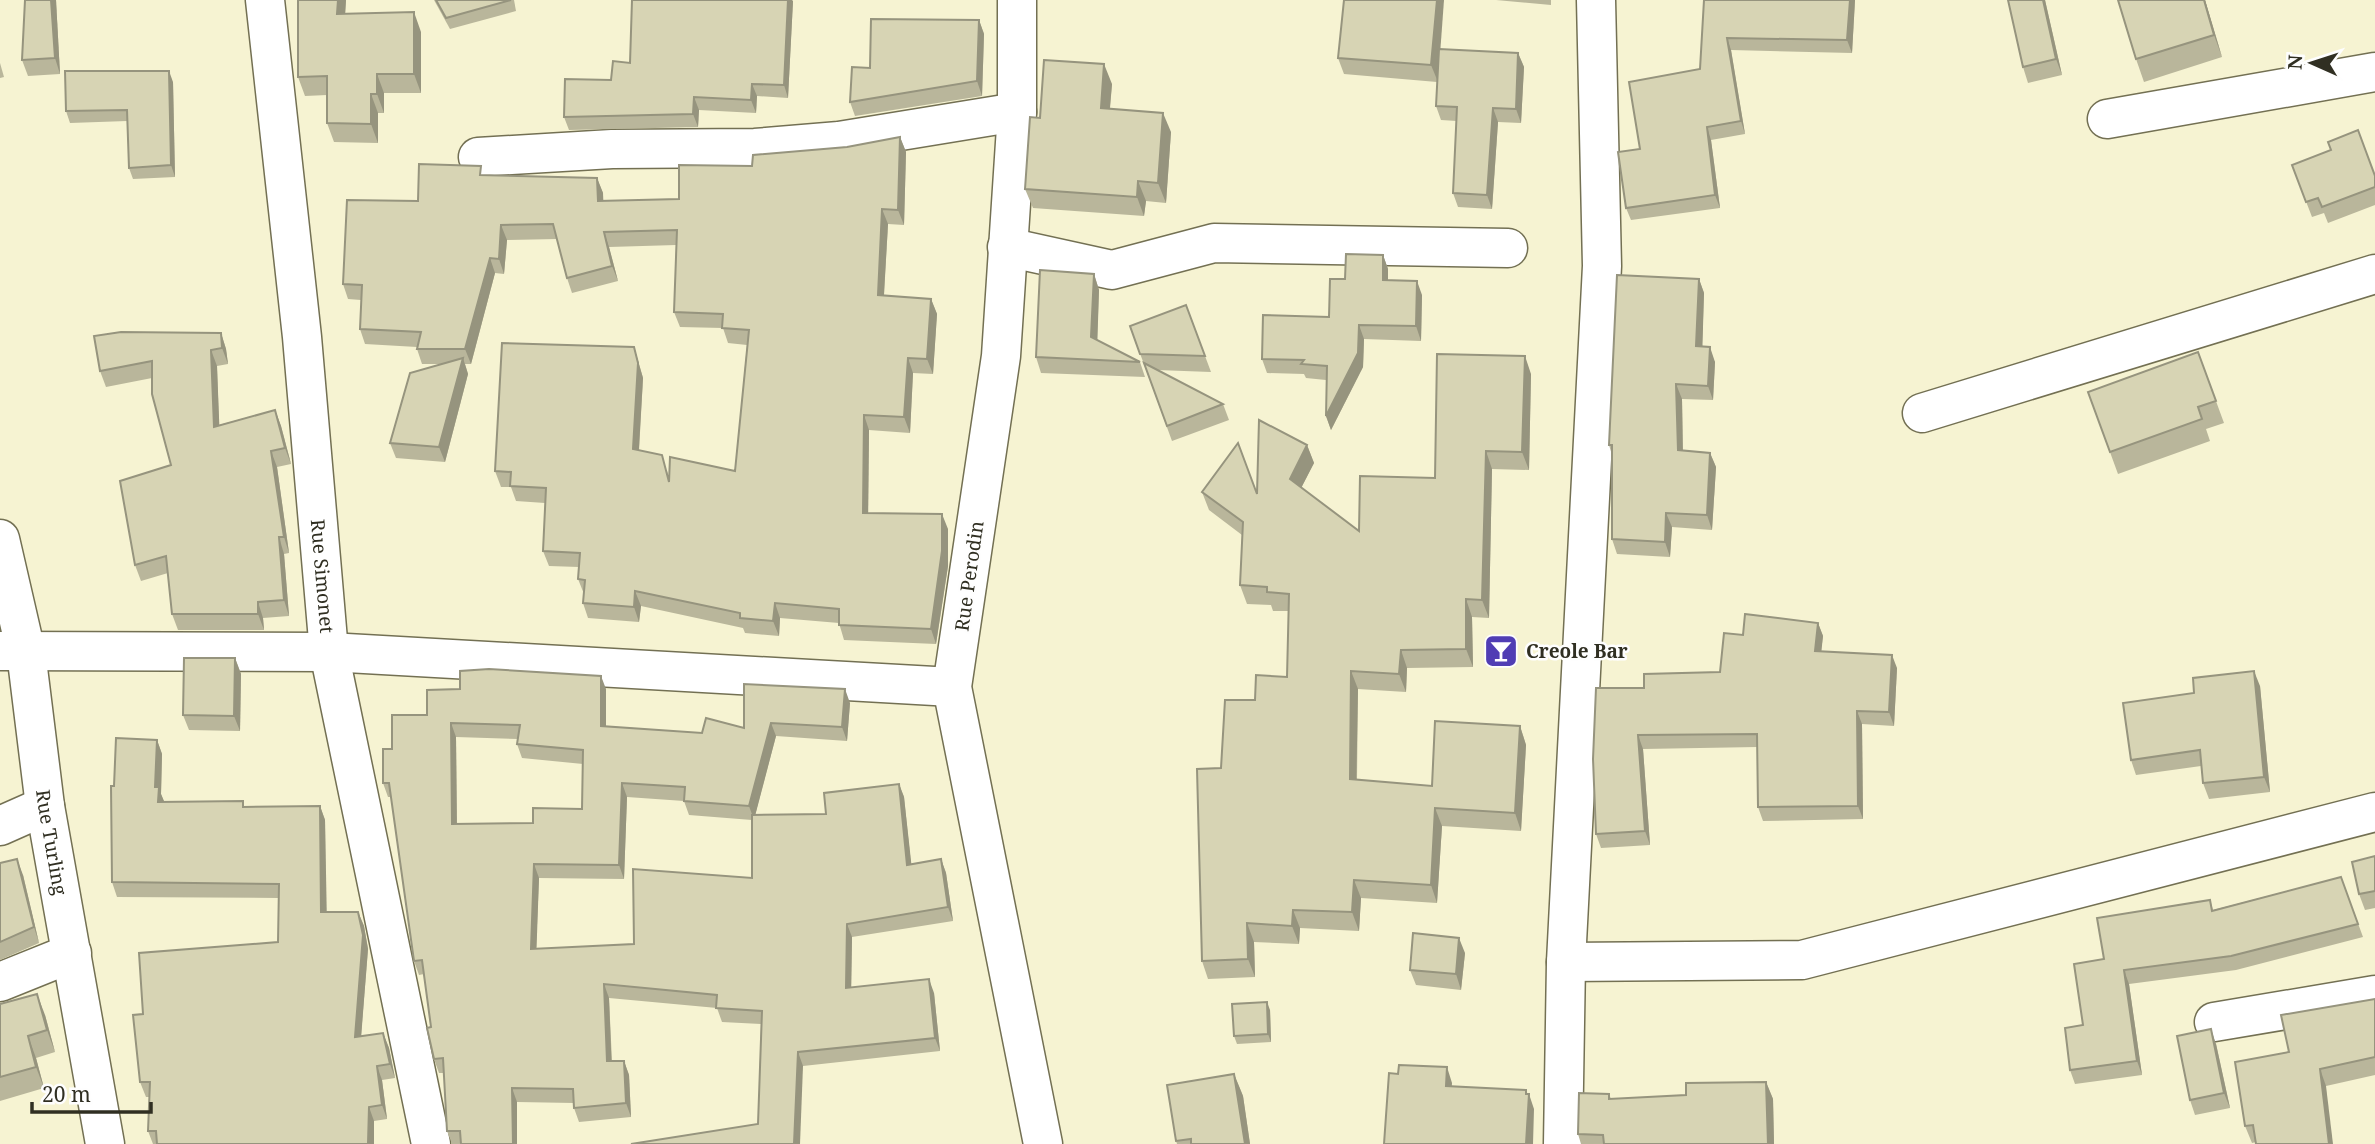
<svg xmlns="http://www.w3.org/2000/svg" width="2375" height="1144" viewBox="0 0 2375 1144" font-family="'Noto Serif',serif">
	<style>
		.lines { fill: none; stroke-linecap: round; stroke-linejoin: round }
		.minor-casing { stroke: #737053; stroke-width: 41 }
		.major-casing { stroke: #737053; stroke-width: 41 }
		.minor { stroke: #fff; stroke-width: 38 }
		.major { stroke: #fff; stroke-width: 38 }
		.wall { fill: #b9b69b; fill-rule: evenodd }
		.shaded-wall { fill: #96947e }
		.building { fill: #d7d4b4; stroke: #96947e; stroke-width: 2; fill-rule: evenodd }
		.labels { text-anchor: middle; stroke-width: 5; stroke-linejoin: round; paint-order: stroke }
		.street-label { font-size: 19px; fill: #302f22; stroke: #fefefe }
		.poi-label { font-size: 19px; font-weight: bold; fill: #302f22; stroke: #fefefe; text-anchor: start }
	</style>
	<rect width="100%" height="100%" fill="#f6f3d2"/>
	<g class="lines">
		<!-- minor casing -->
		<g class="minor-casing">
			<g id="minor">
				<path id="s1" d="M265,0L302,337L329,652L431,1144"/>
				<path d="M1017,0V112L1001,356L952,687L1043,1144"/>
				<path d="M2107,119L2375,72"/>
				<path d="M478,157L612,149L755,148L839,141L1017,112"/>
				<path d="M1007,247L1112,270L1214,243L1508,248"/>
				<path d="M1922,413L2375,274"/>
				<path d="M0,651L329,652L952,687"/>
				<path d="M0,826L45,806"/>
				<path d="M1566,962L1802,960L2375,812"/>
				<path d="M0,982L72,953"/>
				<path d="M2214,1022L2375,995"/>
				<path d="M1563,1144L1566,962L1602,266L1596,0"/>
			</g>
		</g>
		<!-- major casing -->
		<g class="major-casing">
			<g id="major">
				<path id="s2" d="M0,539L26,652L45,806L105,1144"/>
			</g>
		</g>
		<!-- minor -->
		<use href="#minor" class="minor"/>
		<!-- major -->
		<use href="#major" class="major"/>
	</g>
	<!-- wall -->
	<g class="wall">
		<path d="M56,0L60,74L28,76L22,60Z"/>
		<path d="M346,0L345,14L421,32V93H384V113H378V143L334,142L327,123V95L305,96L298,77Z"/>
		<path d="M434,0H514L516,11L450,29Z"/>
		<path d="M1496,0H1551V5Z"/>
		<path d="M1704,0H1855L1852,53L1731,50L1745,134L1711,140L1720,208L1631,220L1626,208L1640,149L1700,69Z"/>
		<path d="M2008,0H2045L2062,75L2028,83L2023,67Z"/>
		<path d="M2118,0H2205L2222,57L2144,82L2136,59Z"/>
		<path d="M793,1L788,98L757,96L756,113L699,110L698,127L569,130L564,117L630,63Z"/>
		<path d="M979,20L984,34L982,96L855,116L850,102L870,68Z"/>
		<path d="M1440,49L1518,53L1524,67L1521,123L1498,122L1492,209L1458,207L1453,193L1457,121L1441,120L1436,106L1437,82L1344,74L1338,58Z"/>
		<path d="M0,63L4,77L0,78Z"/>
		<path d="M173,82L175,177L133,179L129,168L127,121L70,123L66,111Z"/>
		<path d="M1112,84L1110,109L1171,132L1166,203L1146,201L1144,216L1033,208L1025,189L1040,118Z"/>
		<path d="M900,137L906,152L904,225L888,224L884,296L931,299L937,314L933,374L913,373L910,433L869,430L868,513L948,529V566L936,644L844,640L839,623L780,618L779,636L745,633L743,628L641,606L639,622L588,618L583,603L584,594L578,579L579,567L549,566L543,551L545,503L516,501L511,487H501L495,471L634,347L643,378L639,451L667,471L669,477L735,471L747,345L728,343L723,328L680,327L674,312L676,245L609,247L618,281L572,293L567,278L557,239L507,240L504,274L495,273L471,364H465L468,374L445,462L396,458L390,443L441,364H422L417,349V347L365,344L360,329L361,300L348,299L343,284L418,201L484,175L597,178L603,193V201L679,199L752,166Z"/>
		<path d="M2292,165L2375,176V205L2328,223L2324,213L2312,217Z"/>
		<path d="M1383,255L1388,269V280L1422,295L1421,341L1364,339L1363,367L1331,430L1326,416V380L1306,378L1304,374L1267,373L1262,359L1329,317L1345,279Z"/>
		<path d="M1094,274L1099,290L1097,340L1140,362L1145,377L1041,373L1036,357Z"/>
		<path d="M1699,279L1704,293L1702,347L1715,362L1713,400L1682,399L1683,451L1710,453L1716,467L1712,530L1672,527L1670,557L1617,554L1612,539V455L1609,445Z"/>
		<path d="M1186,305L1211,372L1157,370L1223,404L1229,420L1172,441L1130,326Z"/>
		<path d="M221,333L226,349L228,364L217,366L219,425L275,410L281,426L291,464L277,467L289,553L284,554L289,616L263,618L264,630H178L172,614L168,573L141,581L135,565L171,465L152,378L106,387L100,371Z"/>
		<path d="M2198,352L2224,423L2206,429L2210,441L2118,474L2088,392Z"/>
		<path d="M1531,374L1529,470L1492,469L1489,618L1472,617L1473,667L1407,668L1406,692L1358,689L1357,780L1432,786L1520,726L1526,745L1521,831L1442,826L1437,903L1361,898L1359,931L1300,928L1299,944L1254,942L1255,977L1208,979L1202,961L1221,768L1255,700L1287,677L1289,611H1273L1271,605L1247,604L1240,585L1242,535L1209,510L1202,492L1257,494L1307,445L1314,463L1301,488L1359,531L1435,478Z"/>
		<path d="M1818,623L1823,636L1821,651L1897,668L1894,726L1862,724L1863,819L1763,821L1758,807L1757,747L1643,749L1650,845L1601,848L1596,834L1644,688L1720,672L1743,635Z"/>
		<path d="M235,658L241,674L240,731L189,730L183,715Z"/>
		<path d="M2260,686L2270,792L2209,799L2203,783L2201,766L2136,775L2131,760Z"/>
		<path d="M606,689V726L702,733L744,728L850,703L847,741L776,736L755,815L826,814L899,784L904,797L911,864L941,859L946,873L953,921L852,937L851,987L934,993L940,1051L803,1066L758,1124L761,1024L722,1022L717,1008L609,998L612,1061H624L629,1075L631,1117L579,1122L574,1108V1103L517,1102V1144H452L447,1131L444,1073H439L434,1059L431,1027L424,974L419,975L414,961L391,797H388L383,783L392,749L427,715ZM456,737L518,739L517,744L522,758L583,764L582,809L533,823L457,824ZM627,797L684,801L689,815L752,820V878L634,944L536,949L539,878L624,879Z"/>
		<path d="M157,740L162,754L161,794L164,802L245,807L320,806L325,820L326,912H358L364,926L368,949L361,1036L383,1033L389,1048L395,1078L382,1080L387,1119L374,1121V1144H153L148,1131L150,1097H146L140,1082L143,1014L278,942V898L117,897L112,882L114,786Z"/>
		<path d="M2375,856V908L2365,910L2359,894Z"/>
		<path d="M0,863L23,875L39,943L0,960Z"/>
		<path d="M2341,877L2363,937L2236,970L2129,984L2142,1075L2075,1084L2070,1070L2104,959L2210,900L2213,910Z"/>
		<path d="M1465,953L1461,990L1416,985L1410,970Z"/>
		<path d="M2375,999V1075L2326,1086L2256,1142L2252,1143L2245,1126L2289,1052Z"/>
		<path d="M0,1004L45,1015L55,1052L36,1058L44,1088L0,1101Z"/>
		<path d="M1270,1010L1271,1042L1237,1044L1234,1036Z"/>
		<path d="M2216,1044L2230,1108L2195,1115L2190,1100Z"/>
		<path d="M1234,1074L1243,1096L1250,1144H1177L1176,1141Z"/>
		<path d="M1766,1082L1773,1099L1774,1144H1581L1578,1134L1609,1094L1611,1099L1686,1095Z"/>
	</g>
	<!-- shaded-wall -->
	<g class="shaded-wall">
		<path d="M51,0H56L60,74L55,58Z"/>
		<path d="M338,0H346L344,33L337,14Z"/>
		<path d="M788,0H792L793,1L788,98L784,85Z"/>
		<path d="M1437,0H1444L1438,82L1431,65Z"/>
		<path d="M1850,0H1855L1852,53L1847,40Z"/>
		<path d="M2043,0H2045L2062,75L2056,59Z"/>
		<path d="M2204,0H2205L2222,57L2214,35Z"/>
		<path d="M414,12L421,32V93L414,74Z"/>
		<path d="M979,20L984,34L982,96L977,81Z"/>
		<path d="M1727,38L1731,50L1745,134L1741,121Z"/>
		<path d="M1518,53L1524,67L1521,123L1516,109Z"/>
		<path d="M1104,64L1112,84L1108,128L1101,108Z"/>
		<path d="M169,71L173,82L175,177L171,165Z"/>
		<path d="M377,74L384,93V113L377,94Z"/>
		<path d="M752,84L757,96L756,113L751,100Z"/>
		<path d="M371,94L378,113V143L371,124Z"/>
		<path d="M694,97L699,110L698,127L693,114Z"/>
		<path d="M1493,108L1498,122L1492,209L1487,195Z"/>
		<path d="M1163,113L1171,132L1166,203L1158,183Z"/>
		<path d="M1707,127L1711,140L1720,208L1715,195Z"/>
		<path d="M900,137L906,152L904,225L898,210Z"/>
		<path d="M597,178L603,193L604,217L598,201Z"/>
		<path d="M1138,181L1146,201L1144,216L1137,197Z"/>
		<path d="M882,209L888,224L883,310L878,295Z"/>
		<path d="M501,225L507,240L504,274L499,259Z"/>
		<path d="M604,232L609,247L618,281L612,266Z"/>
		<path d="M1383,255L1388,269V294L1383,280Z"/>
		<path d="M490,258L495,273L471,364L465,349Z"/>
		<path d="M1094,274L1099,290L1097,352L1091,337Z"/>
		<path d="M1699,279L1704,293L1702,361L1696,346Z"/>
		<path d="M1417,281L1422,295L1421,341L1416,326Z"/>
		<path d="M931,299L937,314L933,374L927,359Z"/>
		<path d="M1359,325L1364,339L1363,367L1331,430L1326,416Z"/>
		<path d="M221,333L226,349L228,364L222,348Z"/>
		<path d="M634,347L643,378L638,464L633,449Z"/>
		<path d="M1710,347L1715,362L1713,400L1708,386Z"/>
		<path d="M211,350L217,366L220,443L214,427Z"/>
		<path d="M1525,356L1531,374L1529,470L1522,452Z"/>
		<path d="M463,358L468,374L445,462L439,447Z"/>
		<path d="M908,358L913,373L910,433L904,417Z"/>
		<path d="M1676,384L1682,399L1683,465L1678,450Z"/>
		<path d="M275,410L281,426L291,464L285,448Z"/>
		<path d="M864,415L869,430L868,528L863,513Z"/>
		<path d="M1307,445L1314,463L1296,498L1290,479Z"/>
		<path d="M271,451L277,467L289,553L284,537Z"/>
		<path d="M1486,451L1492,469L1489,618L1482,600Z"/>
		<path d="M1710,453L1716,467L1712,530L1707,515Z"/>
		<path d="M1666,513L1672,527L1670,557L1665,542Z"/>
		<path d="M942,514L948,529V566L936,644L931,629Z"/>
		<path d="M279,537L284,554L289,616L284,600Z"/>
		<path d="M635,591L641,606L639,622L634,607Z"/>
		<path d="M1466,599L1472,617L1473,667L1466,649Z"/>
		<path d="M258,602L263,618L264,630L258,614Z"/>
		<path d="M775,603L780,618L779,636L773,621Z"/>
		<path d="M1818,623L1823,636L1820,664L1815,651Z"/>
		<path d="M1401,650L1407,668L1406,692L1399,674Z"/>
		<path d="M1892,655L1897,668L1894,726L1889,712Z"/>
		<path d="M235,658L241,674L240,731L234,716Z"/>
		<path d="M1351,671L1358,689L1356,798L1350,779Z"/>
		<path d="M2254,671L2260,686L2270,792L2264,777Z"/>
		<path d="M601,676L606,689V740L601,726Z"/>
		<path d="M845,689L850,703L847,741L842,727Z"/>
		<path d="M1857,711L1862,724L1863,819L1858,806Z"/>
		<path d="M451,723L456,737L457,838L452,824Z"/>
		<path d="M771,723L776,736L754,820L749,806Z"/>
		<path d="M1520,726L1526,745L1521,831L1515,813Z"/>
		<path d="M1638,735L1643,749L1650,845L1645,831Z"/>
		<path d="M157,740L162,754L161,794L164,801L158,802L155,787Z"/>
		<path d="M622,783L627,797L624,879L619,865Z"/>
		<path d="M899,784L904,797L913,879L907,865Z"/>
		<path d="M320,806L325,820L327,926L321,912Z"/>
		<path d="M1435,808L1442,826L1437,903L1431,885Z"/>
		<path d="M17,859L23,875L39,943L34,927Z"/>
		<path d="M941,859L946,873L953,921L948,907Z"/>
		<path d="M534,864L539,878L536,963L531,949Z"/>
		<path d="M1354,880L1361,898L1359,931L1352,912Z"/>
		<path d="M1293,910L1300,928L1299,944L1292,926Z"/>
		<path d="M358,912L364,926L368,949L360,1051L355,1037Z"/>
		<path d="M1247,923L1254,942L1255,977L1248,959Z"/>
		<path d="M847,924L852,937L851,1002L846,988Z"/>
		<path d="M1459,938L1465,953L1461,990L1456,974Z"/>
		<path d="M2124,970L2129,984L2142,1075L2137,1061Z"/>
		<path d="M929,979L934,993L940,1051L935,1038Z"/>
		<path d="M604,984L609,998L612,1075L607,1061Z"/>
		<path d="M37,994L45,1015L55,1052L47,1030Z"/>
		<path d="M1267,1002L1270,1010L1271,1042L1268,1034Z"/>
		<path d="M2211,1029L2216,1044L2230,1108L2224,1093Z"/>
		<path d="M383,1033L389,1048L395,1078L390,1064Z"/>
		<path d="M28,1036L36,1058L44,1088L36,1067Z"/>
		<path d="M798,1052L803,1066L800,1144H794Z"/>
		<path d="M624,1061L629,1075L631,1117L626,1103Z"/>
		<path d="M377,1066L382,1080L387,1119L382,1105Z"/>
		<path d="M1447,1067L1452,1083L1451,1101L1446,1086Z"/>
		<path d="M2320,1069L2326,1086L2333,1144H2329Z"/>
		<path d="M1234,1074L1243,1096L1250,1144H1245Z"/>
		<path d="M1766,1082L1773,1099L1774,1144H1768Z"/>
		<path d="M512,1088L517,1102V1144H513Z"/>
		<path d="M1526,1090L1529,1098V1094L1534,1109L1533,1144H1526Z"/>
		<path d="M369,1107L374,1121V1144H368Z"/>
	</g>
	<!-- building -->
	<g class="building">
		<path d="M25,0H51L55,58L22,60Z"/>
		<path d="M298,0H338L337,14L414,12V74H377V94H371V124L327,123V76L298,77Z"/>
		<path d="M436,0H511L446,18Z"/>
		<path d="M632,0H788L784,85L752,84L751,100L694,97L693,114L564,117L565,79L611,80L613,61L630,63Z"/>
		<path d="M1344,0H1437L1431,65L1338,58Z"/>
		<path d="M1704,0H1850L1847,40L1727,38L1741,121L1707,127L1715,195L1626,208L1618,152L1640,149L1629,82L1700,69Z"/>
		<path d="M2008,0H2043L2056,59L2023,67Z"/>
		<path d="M2118,0H2204L2214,35L2136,59Z"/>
		<path d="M871,19L979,20L977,81L850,102L852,67L870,68Z"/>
		<path d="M1439,49L1518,53L1516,109L1493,108L1487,195L1453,193L1457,107L1436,106Z"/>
		<path d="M1044,60L1104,64L1101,108L1163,113L1158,183L1138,181L1137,197L1025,189L1030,117L1040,118Z"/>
		<path d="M65,71H169L171,165L129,168L127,110L66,111Z"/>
		<path d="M2358,130L2375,176V187L2322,207L2318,198L2306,202L2292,165L2331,150L2328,142Z"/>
		<path d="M900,137L898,210L882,209L878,295L931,299L927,359L908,358L904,417L864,415L863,513L942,514V551L931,629L839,625V609L775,603L773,621L740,618V613L635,591L634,607L583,603L585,580L578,579L580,553L543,551L546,488L510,486L511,472L495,471L502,343L634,347L638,363L633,449L662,455L669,482L670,457L735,471L749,330L722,328L723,314L674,312L677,230L604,232L612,266L567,278L553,224L501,225L499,259L490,258L465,349H417L421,332L360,329L362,285L343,284L347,200L418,201L419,164L481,166L480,175L597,178L598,201L679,199V165L752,166L753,155L847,147Z"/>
		<path d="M1346,254L1383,255V280L1417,281L1416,326L1359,325L1358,353L1326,416L1327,366L1301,364L1304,360L1262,359L1263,315L1329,317L1330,279H1345Z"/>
		<path d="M1040,270L1094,274L1091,337L1140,362L1036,357Z"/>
		<path d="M1617,275L1699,279L1696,346L1710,347L1708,386L1676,384L1678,450L1710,453L1707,515L1666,513L1665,542L1612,539V445H1609Z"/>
		<path d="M1186,305L1205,356L1140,354L1130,326Z"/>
		<path d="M121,332L221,333L222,348L211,350L214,427L275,410L285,448L271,451L284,537H279L284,600L258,602V614H172L166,556L135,565L120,481L171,465L152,394V361L100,371L94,336Z"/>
		<path d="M2198,352L2216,401L2198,407L2202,419L2110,452L2088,392Z"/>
		<path d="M1437,354L1525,356L1522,452L1486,451L1482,600L1466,599V649L1401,650L1399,674L1351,671L1350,779L1432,786L1435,721L1520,726L1515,813L1435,808L1431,885L1354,880L1352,912L1293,910L1292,926L1247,923L1248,959L1202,961L1197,769L1221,768L1225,700H1255L1256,675L1287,677L1289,594L1267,592V587L1240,585L1243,522L1202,492L1238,443L1257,494L1259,420L1307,445L1290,479L1359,531L1360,476L1435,478Z"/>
		<path d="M463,358L439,447L390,443L410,373Z"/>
		<path d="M1144,363L1223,404L1167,426Z"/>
		<path d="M1745,614L1818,623L1815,651L1892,655L1889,712L1857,711L1858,806L1758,807L1757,734L1638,735L1645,831L1596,834L1593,759L1596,688H1644V674L1720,672L1724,633L1743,635Z"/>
		<path d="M184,658H235L234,716L183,715Z"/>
		<path d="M489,669L601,676V726L702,733L706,718L744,728V684L845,689L842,727L771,723L749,806L684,801L685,787L622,783L619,865L534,864L531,949L634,944L633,869L752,878V815L826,814L824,793L899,784L907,865L941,859L948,907L847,924L846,988L929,979L935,1038L798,1052L794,1144H631L758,1124L762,1011L716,1008L717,995L604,984L607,1061H624L626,1103L574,1108L573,1089L512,1088L513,1144H461L460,1131H447L443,1058L434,1059L427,1028L431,1027L422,960L414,961L389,783H383V749H392V715H427V690L460,689V671ZM451,723L520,725L517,744L583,750L582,809L533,808V823L452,824Z"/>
		<path d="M2254,671L2264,777L2203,783L2200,750L2131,760L2123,703L2194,693L2193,678Z"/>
		<path d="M116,738L157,740L155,787H159L158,802L243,801V807L320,806L321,912H358L363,935L355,1037L383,1033L390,1064L377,1066L382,1105L369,1107L368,1144H157L156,1131H148L150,1082H140L133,1015L143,1014L139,953L278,942L279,884L112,882L111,786H114Z"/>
		<path d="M2375,856V891L2359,894L2352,862Z"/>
		<path d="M17,859L34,927L0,942V863Z"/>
		<path d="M2341,877L2358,924L2231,956L2124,970L2137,1061L2070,1070L2065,1028L2083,1025L2074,964L2104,959L2097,918L2210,900L2212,911Z"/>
		<path d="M1413,933L1459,938L1456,974L1410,970Z"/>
		<path d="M37,994L47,1030L28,1036L36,1067L0,1077V1004Z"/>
		<path d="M2375,999V1057L2320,1069L2329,1144H2256L2253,1125L2245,1126L2235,1062L2289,1052L2281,1015Z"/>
		<path d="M1267,1002L1268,1034L1234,1036L1232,1004Z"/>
		<path d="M2211,1029L2224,1093L2190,1100L2177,1036Z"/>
		<path d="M1399,1065L1447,1067L1446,1086L1526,1090V1094H1529L1526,1144H1384L1389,1073L1398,1074Z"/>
		<path d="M1234,1074L1245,1144H1191V1139L1176,1141L1167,1085Z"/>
		<path d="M1766,1082L1768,1144H1604L1603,1135L1578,1134L1579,1093L1609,1094V1099L1686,1095V1083Z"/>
	</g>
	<!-- icons -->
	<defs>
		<g id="bar-square" transform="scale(1.75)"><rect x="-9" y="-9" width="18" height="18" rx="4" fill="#503db4" stroke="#fefefe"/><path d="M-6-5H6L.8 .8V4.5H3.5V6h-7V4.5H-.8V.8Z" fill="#fff"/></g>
	</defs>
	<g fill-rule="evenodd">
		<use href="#bar-square" x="1501" y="651"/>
	</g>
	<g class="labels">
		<!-- street labels -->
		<g class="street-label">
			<text dy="7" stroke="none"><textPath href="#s1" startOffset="579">Rue Simonet</textPath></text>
			<text transform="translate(969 576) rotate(-82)" y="7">Rue Perodin</text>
			<text dy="7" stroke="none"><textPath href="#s2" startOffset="308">Rue Turling</textPath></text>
		</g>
		<!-- poi labels -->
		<g class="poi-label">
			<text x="1526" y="658">Creole Bar</text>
		</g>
	</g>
	<!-- north arrow -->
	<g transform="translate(2312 63) rotate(273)" stroke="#fefefe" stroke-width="5" paint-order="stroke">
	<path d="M0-5L12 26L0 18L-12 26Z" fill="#302f22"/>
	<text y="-10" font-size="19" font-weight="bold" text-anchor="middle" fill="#302f22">N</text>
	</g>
	<!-- scale -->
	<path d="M32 1102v10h119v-10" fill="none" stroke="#302f22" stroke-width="3.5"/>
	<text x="42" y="1102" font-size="21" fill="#302f22" stroke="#fefefe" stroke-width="5" paint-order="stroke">20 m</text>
</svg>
